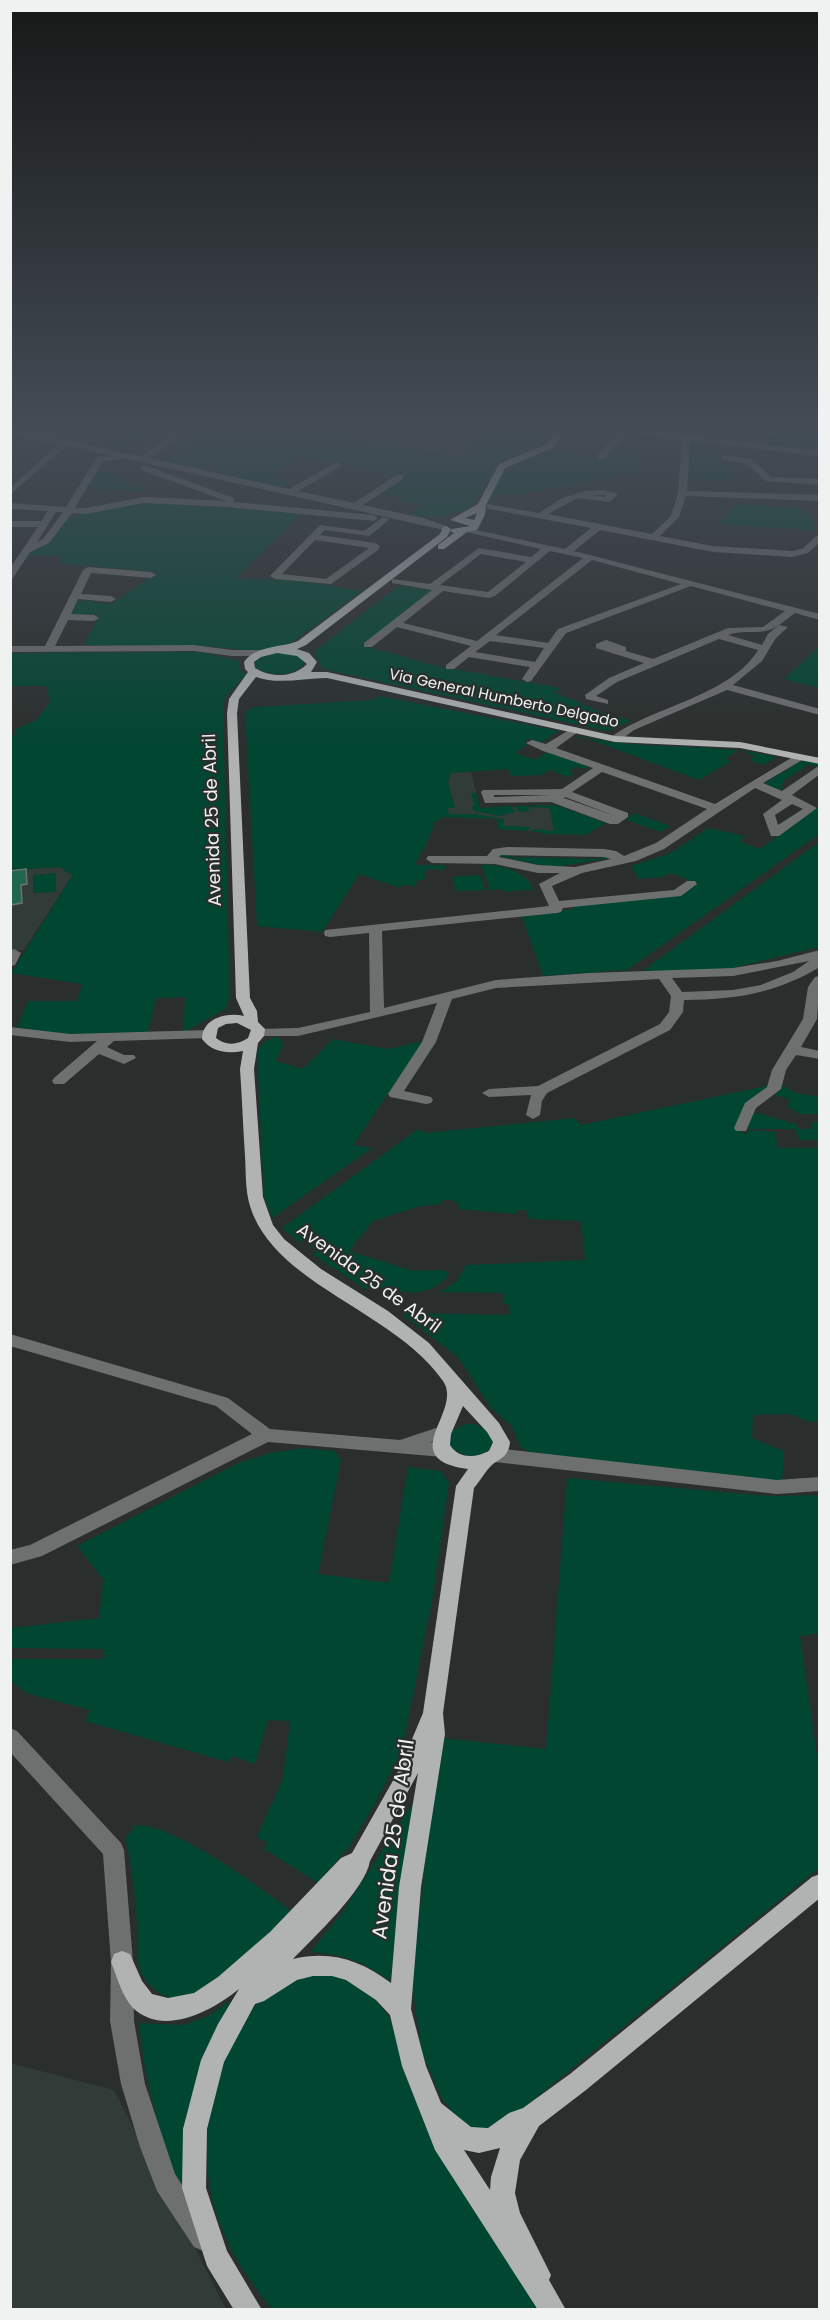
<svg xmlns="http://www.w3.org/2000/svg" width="830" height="2320" viewBox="0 0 830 2320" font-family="Poppins,sans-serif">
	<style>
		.built { fill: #313b37 }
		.green { fill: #004631 }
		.building { fill: #20654d; stroke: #6e7270; stroke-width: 1.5 }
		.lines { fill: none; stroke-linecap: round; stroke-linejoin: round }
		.minor { fill: #6e706f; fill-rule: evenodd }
		.major { fill: #b0b3b2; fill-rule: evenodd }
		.labels { text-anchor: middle; stroke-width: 4.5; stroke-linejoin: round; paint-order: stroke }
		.far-street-label { font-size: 15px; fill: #f0f2f1; stroke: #2a2e2c }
		.street-label { font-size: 18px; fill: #f0f2f1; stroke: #2a2e2c }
		.near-street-label { font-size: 21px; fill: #f0f2f1; stroke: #2a2e2c }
	</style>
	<rect width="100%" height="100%" fill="#2a2e2c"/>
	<!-- built -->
	<g class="built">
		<path d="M312,429H465L467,459Z"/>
		<path d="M471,772L480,808L555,805L606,823L586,835L542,834L541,832L498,829V819L436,817L451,773Z"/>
		<path d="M60,867L72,876L23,951L11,949V870Z"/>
		<path d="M10,2063L114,2090L226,2309H11Z"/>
	</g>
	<!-- green -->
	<g class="green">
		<path d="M124,429H161L147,441L140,440L127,447L109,444Z"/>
		<path d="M213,429H312L468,459L466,429H548L552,435L548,442L539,447L498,463L470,509L445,516L424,517L409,514L422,505L396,500L399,497L380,493L405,476L364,470L365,469L336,463L339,460L337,459L331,463L302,457L270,476L290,482L280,488L222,474L224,473L213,469L218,465L209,463L198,469L167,463L188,439L209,433Z"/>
		<path d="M778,434L819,436V453L762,446L767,437H778Z"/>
		<path d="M693,442L715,445L714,453H719L720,462L731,463L729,481L688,479L691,445Z"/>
		<path d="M551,449L611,459L622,449L643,451L639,475L623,472L615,478L597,479L521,494H495L491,502H488C509,455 512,469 551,449Z"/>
		<path d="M97,468H100L102,472H113L110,474L118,476L119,479L117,481L146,487L136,493L120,489L101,492L100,489L86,488Z"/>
		<path d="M144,502L302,513L236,578L300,581L362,591L290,644L254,651L203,646L84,645L100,615L71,614L76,603L85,600L105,604L113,603L157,572L59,563L61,556L28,555C34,547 45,547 51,540C56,536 58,529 62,524C76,509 123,506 144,502Z"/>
		<path d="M735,504L799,508L809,513L815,528L813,530L720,524Z"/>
		<path d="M403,586L432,591L362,645L436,666L561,688L554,692L598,711L632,721L607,731L328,670L321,667L315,653L316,650L397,587Z"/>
		<path d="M819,647V688L784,679Z"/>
		<path d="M200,652L240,661L239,668L246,675L226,696L223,706L230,996L225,1009L183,1033L185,997L156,998L148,1032L69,1036L17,1027L28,1001H77L82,984L11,973L72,876L60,867L11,870V735H15L14,730L36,720L50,702L46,686H11V653Z"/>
		<path d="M272,652L296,654L304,660V664C294,677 268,677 255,667V660Z"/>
		<path d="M379,696L559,731L542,742L529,739L524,741L527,745L515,753L535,760L547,752L585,765L588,769L575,767L569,771L574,773L568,777L549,770L541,775L511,776L509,769L451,773L448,782L455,808H448L449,814H474L504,819L503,826L530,827L528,831L498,829V819L441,817L440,821H435L426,845L414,865H444L446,870L427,869L428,871L424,872L426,879L418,880L414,886L402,885L400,888L359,874L322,932L257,926L245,712L253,707L372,700Z"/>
		<path d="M580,736C644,752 712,741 776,757L763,765L750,760L755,756L738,750L725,759L731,761L699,780L586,738L576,737Z"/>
		<path d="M805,761L819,764L816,767L809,764L783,781L784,783L780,786L784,788L780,790L764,784L799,762Z"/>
		<path d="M471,793H476L480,808L511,806L515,812L499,816L474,811L472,806L475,805Z"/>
		<path d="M555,805L606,823L586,835L542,834L541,832H532L534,829L551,831L554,829L549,808L528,807L529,811L519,812L515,806Z"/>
		<path d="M819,806V834L627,970L543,976L521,914L574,909L573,905L680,895L697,884L671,873L663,877L638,879L631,866L671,853L708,828L745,836L740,842L760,849Z"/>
		<path d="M634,813L670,826L661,832L626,820Z"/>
		<path d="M819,842V947L724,970L641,972Z"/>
		<path d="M501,854L509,855V857L601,859L602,856L612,858L560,866H545L499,856Z"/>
		<path d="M481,865C501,863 524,872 534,889L504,892L502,889L490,890Z"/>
		<path d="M56,873V892L33,893V875Z"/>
		<path d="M480,875L485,890L456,891L452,877Z"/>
		<path d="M279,1037L283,1046L275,1061L303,1069L333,1039L387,1049L424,1041L353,1145L372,1148L272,1218L264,1197L257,1055C259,1044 267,1038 279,1037Z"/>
		<path d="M771,1085L735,1129L747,1134V1130L775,1132L778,1148H819V1421L811,1422L790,1414L753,1415L752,1438L784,1451L782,1484L535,1456L520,1446L511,1425L492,1409L458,1357L403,1315L408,1313L510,1315V1305L504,1304L503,1293L439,1292L456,1282L466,1265L585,1260L581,1221L529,1219L526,1210H517V1214L458,1209L459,1203H455L454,1200H441V1204L417,1207L373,1221L349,1251L413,1271L442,1270L449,1273C435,1300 395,1293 372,1285L367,1290L312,1254L317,1251L305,1240L299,1242L282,1228L418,1129L426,1133L575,1118L581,1125Z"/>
		<path d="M783,1086L793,1092L819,1097V1114H800L788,1107L789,1099L775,1095Z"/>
		<path d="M753,1112L796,1124L799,1129H810L813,1122H819V1140H800L794,1129H749L746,1125Z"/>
		<path d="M465,1424C480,1423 486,1428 493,1441C487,1463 460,1459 449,1444L451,1431Z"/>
		<path d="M304,1448L334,1451L341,1460L318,1574L389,1583L408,1467L440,1471L449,1482L433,1595L402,1750L375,1804L349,1847L318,1883L264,1849L267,1842L257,1837L283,1778L290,1721L268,1720L255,1764L232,1756L228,1762L85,1721L90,1710L26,1693L11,1681V1659H103L104,1649L11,1648V1628L99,1618L103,1580L77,1546L236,1464L270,1453Z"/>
		<path d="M567,1478L767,1496L819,1495V1633L800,1636L819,1770V1868L495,2131L465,2127L442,2099L422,2053L412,1985L430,1817L442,1738L546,1749Z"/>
		<path d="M414,1801L390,1981C366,1962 340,1954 310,1952L342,1913Z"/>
		<path d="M136,1825C174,1824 260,1887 291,1911C267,1937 190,2027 153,1988C148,1984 142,1976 140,1970C136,1957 138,1938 137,1924C135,1895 132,1867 125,1838Z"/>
		<path d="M328,1972C355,1982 370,1989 387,2014L532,2295L537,2309H272C244,2274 223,2243 212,2198C195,2126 220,2013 292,1976C301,1971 317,1973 328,1972Z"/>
		<path d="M231,2000L204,2054L182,2183L177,2181C158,2131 144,2076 139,2023L183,2025L208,2016Z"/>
	</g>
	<!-- building -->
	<path class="building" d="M26,869L27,884L21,885L22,903L10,905V871Z"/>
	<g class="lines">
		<!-- minor -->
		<g class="minor">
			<path d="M55,429H67L51,437L142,457L166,437L172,429H180L172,441L150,458L289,489L337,462L341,465L340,467L298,491L354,503L397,475H403V479L363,505L423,518L449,527L444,530L119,457V460L103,461L75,508H86L144,497L226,501L141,470V466L144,465L234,498V502L374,515L378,518L374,521L228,507L144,503L86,514L72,513L49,543L30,552L13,578L10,579V568L38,527H10V521H42L47,511L10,509V503L66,507L97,457L114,456L67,445L10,495V488L59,444L10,435V430L44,433ZM56,512H63L43,539L37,542Z"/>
			<path d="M608,429H634L820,451V456L690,441L687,491L820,495V501L686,496L679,517L660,536L713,546L792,551L802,549L820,533V542L808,553L792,557L713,552L600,530L574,551L820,614V620L795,613L779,625L788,627L776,638L762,661L733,685L820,709V715L727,690L634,730L619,741H611V737C654,706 730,696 758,650L719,639L617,682L596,696L608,700V704L586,699L585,695L609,678L644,663L596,648V644L606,640L626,647V651L653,659L728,628L763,627L785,611L691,586L566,633L531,681L527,682L522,679L530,667L469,657L454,669H446V665L471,646L397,627L372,647H364V643L432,590L392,583V579L430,584L479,548L531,557L541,549L466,532V528L565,549L591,528L490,509L487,508V504L539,513L562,498L585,491L604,490L618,494L610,502L578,498L548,514L652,534L671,516L678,493L682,440L627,433L604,459H598V455L619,432ZM592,495H607L605,497ZM550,551L583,558L477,641L403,623L443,591L489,598L495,596ZM481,554L526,562L488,592L440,585ZM592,560L681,584L558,629L548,643L496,635ZM779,625L768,634L762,645L728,635C746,628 763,637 779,625ZM490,641L544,648L535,662L475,652Z"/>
			<path d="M767,429H775L773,436H767Z"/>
			<path d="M725,455L753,460L771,477L820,479V485L766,481L747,464L722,460V456Z"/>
			<path d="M383,517L390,519L369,536L325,530L320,535L375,543L380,546L378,550L331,584L275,579L270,576L320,525L364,531ZM315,540L369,548L326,579L282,574Z"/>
			<path d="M88,567L151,572L156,575L151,578L91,573L81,594L111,596L116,599L111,602L78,599L71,614L94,615L99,618L94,621L68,620L55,646L194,645L232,650H262L267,653L262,656H232L194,651L10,652V646H45L83,570Z"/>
			<path d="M574,727L578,728V732L556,748L715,804L796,755H804V759L763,783L782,791L820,765V774L792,795L817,808L779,836H771L763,814L782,800L755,788L664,849L636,861L582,873L552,886L559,901L674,890L687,881H695L697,884L681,896L563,908L561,912L557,913L382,931L384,1008L496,980L589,973L733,968L777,961L820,950V967C774,994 736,999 684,1000L683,1012L670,1030L547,1093L542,1101L540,1115L533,1119L526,1115L531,1095L489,1097L482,1093L489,1089L538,1086L660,1024L669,1012L671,996L659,979L496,988L452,999L436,1042L404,1091L431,1097L433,1100L431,1103L426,1104L390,1097L388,1094L422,1042L437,1003L298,1036H253L251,1033L258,1029L298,1028L370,1012L369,933L330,937L325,936L324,933L325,930L549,906L539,884L560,873H538L495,864L432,863L426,859L428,856H487L493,849L507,847L604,849L616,851L624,856L656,843L707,809L602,772L572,792L628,813V817L618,824H610L551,802L485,803L481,792L483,790L562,789L593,768L543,751L526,743L532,740L546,744ZM494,795H551L494,797ZM565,797L615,816L564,798ZM792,804L803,809L778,825L775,815ZM501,855L604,857L611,859L575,867L538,865L499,857ZM809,961L793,972L761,985L733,990L682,992L672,978L733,976Z"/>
			<path d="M14,949L21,953L15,965L10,966V950Z"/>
			<path d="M820,976L817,1019L801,1047L820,1051V1059L796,1055L786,1070L781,1089L756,1108L746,1131H736L734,1128L745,1103L767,1087L772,1070L803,1019L808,987L815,977Z"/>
			<path d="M10,1027L70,1034L208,1030L215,1034L208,1038L114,1041L107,1047L124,1055H134L136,1058L124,1064L99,1054L64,1084H54L52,1081L54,1078L97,1041L70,1042L10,1035Z"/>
			<path d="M10,1334L228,1398L270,1429L400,1440L442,1426L448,1427L451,1432L448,1437L430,1442L449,1445L452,1450L449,1455L443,1457L268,1442L42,1556L10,1565V1550L30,1545L252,1434L216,1406L10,1346Z"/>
			<path d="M495,1448L777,1480L820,1477V1491L777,1494L495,1462L489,1460L486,1455L489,1450Z"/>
			<path d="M10,1728L17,1731L121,1843L124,1850L133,1962L134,2021L145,2084L175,2174L216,2238L212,2247L203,2251L194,2247L157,2191L140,2147L121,2084L110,2021L111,1962L103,1854L10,1752Z"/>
		</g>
		<!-- major -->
		<g class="major">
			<path d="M558,429H566L553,448L505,468L486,505L485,515L477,530L467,532L444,549H438V545L454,533L450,531L452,529L470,526L450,520L478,504L499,464L547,444ZM477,513L474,520L465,518Z"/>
			<path d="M446,526L451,529L447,537L306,645L297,649L309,653L317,662L311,672H327L615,736L740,742L820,758V764L740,748L615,742L327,678C303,678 278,685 256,677L239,699L237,713L250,998L257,1011L258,1022L265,1029L264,1036L258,1043L254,1069L263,1197L273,1225L284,1239L321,1269L388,1311L429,1343L499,1423L510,1442C509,1455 502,1458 493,1464C486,1470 480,1481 474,1488L443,1713L445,1734L421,1887L411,2009L426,2066L441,2103L471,2127L488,2128L509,2113L523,2108L570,2074L812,1877L820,1874V1898L586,2090L539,2126L520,2160L515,2193L520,2213L551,2275L549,2280L566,2310H538L435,2150L402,2066L390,2015L376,2000L346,1980L332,1976H313L297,1980L264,2001L255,2004L224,2062L207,2129L206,2188L227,2251L262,2310H234L207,2266L182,2188L183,2129L201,2060L218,2024L239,1989C212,2011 164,2037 133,2008C122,1996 117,1977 111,1962L114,1954L122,1951L130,1954L142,1981L152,1994L168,1998L194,1993L218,1977L270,1932L341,1858L352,1853L399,1770L423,1713L456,1486L468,1469C393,1459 464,1411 443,1381C395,1311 274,1285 250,1206C245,1190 246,1172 245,1156C243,1127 242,1098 240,1069L243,1051C227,1054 212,1052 202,1039C202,1018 227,1012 244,1016L236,998L227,713L229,699L248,672L245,669L244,662C256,645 281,648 298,641L440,534L443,527ZM277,653L297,656L307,664C293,678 271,678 255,668L254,662L261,657ZM237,1023L251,1030L248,1038C237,1045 226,1046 216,1038L218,1028L226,1024ZM463,1406L487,1432L493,1442L489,1451C475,1458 459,1459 450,1445L451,1434ZM418,1773L399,1887L391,1983C361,1960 330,1950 293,1959C314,1937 365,1890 370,1861ZM500,2148L491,2177L490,2190L464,2150L479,2153Z"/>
		</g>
	</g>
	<!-- sky -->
	<linearGradient id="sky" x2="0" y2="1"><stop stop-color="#171918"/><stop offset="0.57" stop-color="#444c56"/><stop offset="1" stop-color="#444c56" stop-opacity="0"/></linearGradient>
	<rect width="830" height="754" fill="url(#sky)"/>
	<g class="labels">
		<!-- far-street labels -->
		<g class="far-street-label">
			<text transform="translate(504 698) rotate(12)" y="5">Via General Humberto Delgado</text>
		</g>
		<!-- street labels -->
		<g class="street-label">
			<text transform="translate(212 820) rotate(-92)" y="6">Avenida 25 de Abril</text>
			<text transform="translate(369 1278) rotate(36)" y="6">Avenida 25 de Abril</text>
		</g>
		<!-- near-street labels -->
		<g class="near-street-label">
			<text transform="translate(393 1839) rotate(-82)" y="7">Avenida 25 de Abril</text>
		</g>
	</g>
	<!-- border -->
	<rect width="830" height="2320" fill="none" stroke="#f0f2f1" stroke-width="24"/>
</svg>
